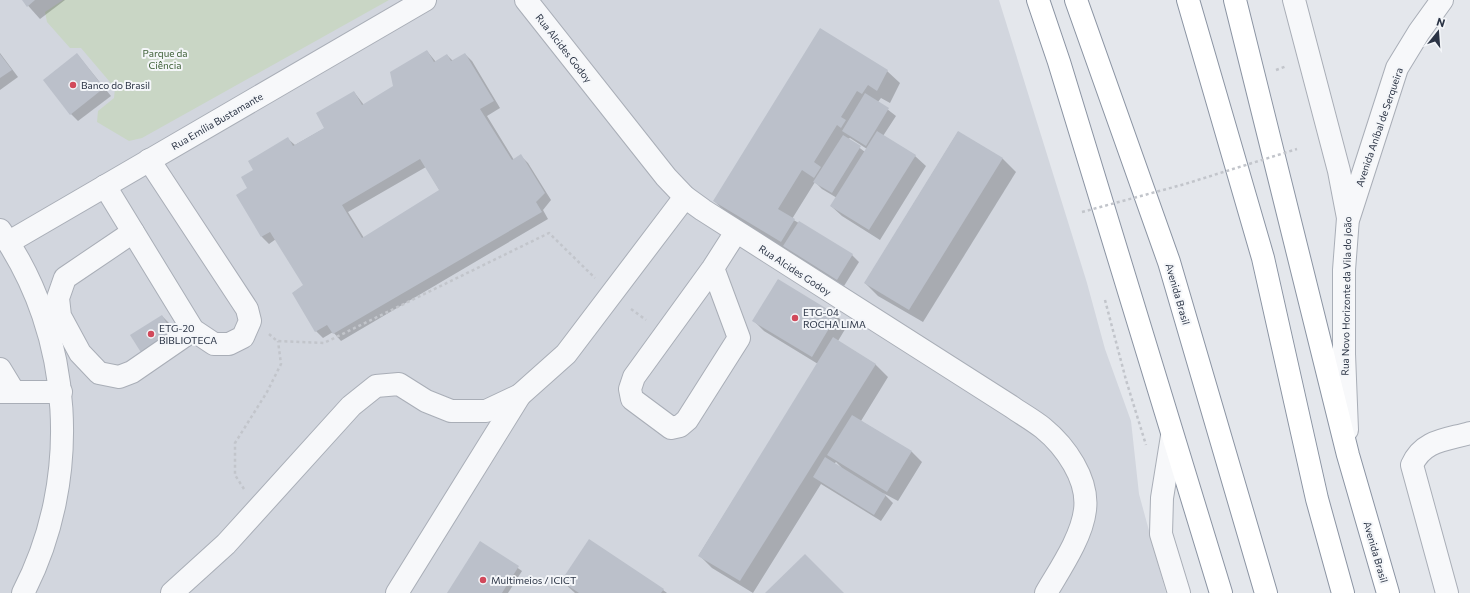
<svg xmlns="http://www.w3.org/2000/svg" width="1470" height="593" viewBox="0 0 1470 593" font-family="Commissioner,sans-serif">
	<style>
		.built { fill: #d2d6de }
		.green { fill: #c9d6c5 }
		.shadow { fill: #0003; fill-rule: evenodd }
		.building { fill: #bbc0ca; fill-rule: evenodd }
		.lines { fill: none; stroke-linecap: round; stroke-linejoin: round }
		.minor-casing { stroke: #a9aeb7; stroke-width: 24 }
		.highway-casing { stroke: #8b94a3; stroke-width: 24 }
		.path { stroke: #c2c5cb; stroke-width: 2.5; stroke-dasharray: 3 3; stroke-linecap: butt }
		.minor { stroke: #f7f8fa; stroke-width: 22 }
		.highway { stroke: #fff; stroke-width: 22 }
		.path-bridge { stroke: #c2c5cb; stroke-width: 2.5; stroke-dasharray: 3 3; stroke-linecap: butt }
		.poi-dot { fill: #d1495b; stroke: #f4f6f9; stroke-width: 1.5 }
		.labels { text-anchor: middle; stroke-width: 4; stroke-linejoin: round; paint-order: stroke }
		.street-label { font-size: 10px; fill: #2b3445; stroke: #f4f6f9 }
		.park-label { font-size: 10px; fill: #3f6138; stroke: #f4f6f9 }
		.poi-label { font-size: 10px; fill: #2b3445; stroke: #f4f6f9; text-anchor: start }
	</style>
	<rect width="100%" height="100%" fill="#e4e7ec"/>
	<!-- built -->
	<path class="built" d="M0,0H999L1087,283L1105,349L1131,421L1139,494L1166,593H0Z"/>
	<!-- green -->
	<path class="green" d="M63,0H389L142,138L129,141L97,122L98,111L114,98L115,88L81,48H70L47,22L45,12Z"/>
	<!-- shadow -->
	<g class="shadow">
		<path d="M23,0H65L40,19Z"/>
		<path d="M820,30L887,71L900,83L890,103L881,98L878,102L896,116L883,136L915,156L926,166L880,240L842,216L831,206L837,198L822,189L815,182L792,219L852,255L859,262L844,286L727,213L714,201ZM850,138L867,149L865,152L848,139Z"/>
		<path d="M427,51L436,62L447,55L453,61L465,54L472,61L500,108L487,116L514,160L521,156L528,163L551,200L543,210L548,219L341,341L333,332L323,338L316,331L293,293L304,285L276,239L269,244L262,237L255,170L287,138L295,145L325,128L354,92L364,105L394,87ZM426,167L440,191L364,238L348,212Z"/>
		<path d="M0,53L18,77L0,90Z"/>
		<path d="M77,54L111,96L78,121L71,114Z"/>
		<path d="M958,132L1003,159L1016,172L923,322L878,296L865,283Z"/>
		<path d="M778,280L837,316L847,326L838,341L875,364L888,377L861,421L912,452L922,462L898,501L883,493L893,503L881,521L821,484L753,593L712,568L699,555L818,364L764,331L754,321ZM836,462L842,468L834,464Z"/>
		<path d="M162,316L169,323L179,341L150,360Z"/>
		<path d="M480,542L522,571L508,593H448Z"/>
		<path d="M562,581L663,590L667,593H575Z"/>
	</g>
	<!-- building -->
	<g class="building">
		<path d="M22,0H35L27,7Z"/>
		<path d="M820,28L888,70L877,91L868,85L862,94L857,91L841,117L846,120L841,128L837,125L814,162L821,167L814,178L802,170L778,209L795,219L781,242L713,201Z"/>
		<path d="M427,50L434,62L447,54L451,61L465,53L494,101L480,109L512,160L521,154L545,193L536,202L542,212L333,334L327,325L315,332L292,293L303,285L270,232L261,237L236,195L247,188L241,177L253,170L248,161L288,137L293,146L324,128L316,113L354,91L362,105L393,86L390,72ZM420,159L439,190L362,238L342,205Z"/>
		<path d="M77,53L104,88L70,115L43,80Z"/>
		<path d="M0,54L12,70L0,78Z"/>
		<path d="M865,93L889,108L866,146L842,131Z"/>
		<path d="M877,131L916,155L869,230L830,206Z"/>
		<path d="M958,131L1003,158L909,310L864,283Z"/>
		<path d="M843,135L861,146L832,193L813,182Z"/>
		<path d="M799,221L853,254L837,280L783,246Z"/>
		<path d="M778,279L837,315L812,357L752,321Z"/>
		<path d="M162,315L173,334L142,354L130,335Z"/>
		<path d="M833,337L876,364L740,581L698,556Z"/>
		<path d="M852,415L912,451L887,492L827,455Z"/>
		<path d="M825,457L886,495L874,515L813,477Z"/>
		<path d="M589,539L664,589L661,593H579L561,581Z"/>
		<path d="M480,541L519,566L502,593H447Z"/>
		<path d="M805,554L844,593H765Z"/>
	</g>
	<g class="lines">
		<!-- minor casing -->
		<g class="minor-casing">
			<g id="minor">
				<path d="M526,0L666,177L685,197L703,210L1012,407C1022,414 1033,420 1043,428C1065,446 1089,479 1085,510C1082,537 1060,569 1046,593"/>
				<path d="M1294,0L1339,171L1348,218L1344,270V354L1347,430"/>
				<path d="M105,186L193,330L214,344H229L243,337L250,321L247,309L149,160"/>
				<path d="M1349,217L1397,68L1419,32L1442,0"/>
				<path d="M0,230C74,335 82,480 23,593"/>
				<path d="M133,232L65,278L58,298L60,316L80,353L99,373L119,377L132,372L193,330"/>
				<path d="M9,242L425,0"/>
				<path d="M713,268L739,338L687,420L680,426L671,428L632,399L630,389L634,377L713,268L736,232"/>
				<path d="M0,369L14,392"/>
				<path d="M0,392H61"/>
				<path d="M1172,436L1162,498L1161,534L1179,593"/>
				<path d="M172,593L226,544L351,406L376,386L399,384L426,401L451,411H486L520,395L566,354L685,197"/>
				<path d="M397,593L520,395"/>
				<path d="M1447,593L1412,465C1423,440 1446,440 1470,433"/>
			</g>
		</g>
		<!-- highway casing -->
		<g class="highway-casing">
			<g id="highway">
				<path d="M1038,0L1059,62L1221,593"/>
				<path d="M1076,0L1169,262L1266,593"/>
				<path d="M1188,0L1263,258L1317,499L1343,593"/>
				<path d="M1235,0L1348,455L1388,593"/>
			</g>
		</g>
		<!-- path -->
		<g class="path">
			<path d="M1276,70L1287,66"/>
			<path d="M1105,300L1126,380L1146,445"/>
			<path d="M631,309L646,320"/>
			<path d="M269,334L277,341L324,343L549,233L595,278"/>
			<path d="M244,489L235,475V443L267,392L281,364L278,341"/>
		</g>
		<!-- minor -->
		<use href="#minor" class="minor"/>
		<!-- highway -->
		<use href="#highway" class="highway"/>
		<!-- path-bridge -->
		<path class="path-bridge" d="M1082,212L1185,184L1297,149"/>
	</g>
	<!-- markers -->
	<g class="poi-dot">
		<circle cx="73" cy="85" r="4"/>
		<circle cx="795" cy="318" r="4"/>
		<circle cx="151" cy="334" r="4"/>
		<circle cx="483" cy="580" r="4"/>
	</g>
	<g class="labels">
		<!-- street labels -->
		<g class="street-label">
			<text transform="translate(564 48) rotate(52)" y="4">Rua Alcides Godoy</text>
			<text transform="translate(217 121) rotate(-30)" y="4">Rua Emília Bustamante</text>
			<text transform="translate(1379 127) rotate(-71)" y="4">Avenida Aníbal de Serqueira</text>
			<text transform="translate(795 270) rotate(33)" y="4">Rua Alcides Godoy</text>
			<text transform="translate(1178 294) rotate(74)" y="4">Avenida Brasil</text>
			<text transform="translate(1346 296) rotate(-89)" y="4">Rua Novo Horizonte da Vila do João</text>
			<text transform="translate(1376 552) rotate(74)" y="4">Avenida Brasil</text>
		</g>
		<!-- park labels -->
		<g class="park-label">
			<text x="165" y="57">Parque da<tspan x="165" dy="12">Ciência</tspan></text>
		</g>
		<!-- poi labels -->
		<g class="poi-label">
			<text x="81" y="89">Banco do Brasil</text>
			<text x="803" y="316">ETG-04<tspan x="803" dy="12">ROCHA LIMA</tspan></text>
			<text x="159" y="332">ETG-20<tspan x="159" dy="12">BIBLIOTECA</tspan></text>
			<text x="491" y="584">Multimeios / ICICT</text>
		</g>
	</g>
	<!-- north arrow -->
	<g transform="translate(1438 32) rotate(17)" stroke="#f4f6f9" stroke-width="3" paint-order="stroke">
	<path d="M0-3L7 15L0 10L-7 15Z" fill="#2b3445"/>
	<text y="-6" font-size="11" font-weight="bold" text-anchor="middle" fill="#2b3445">N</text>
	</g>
</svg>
